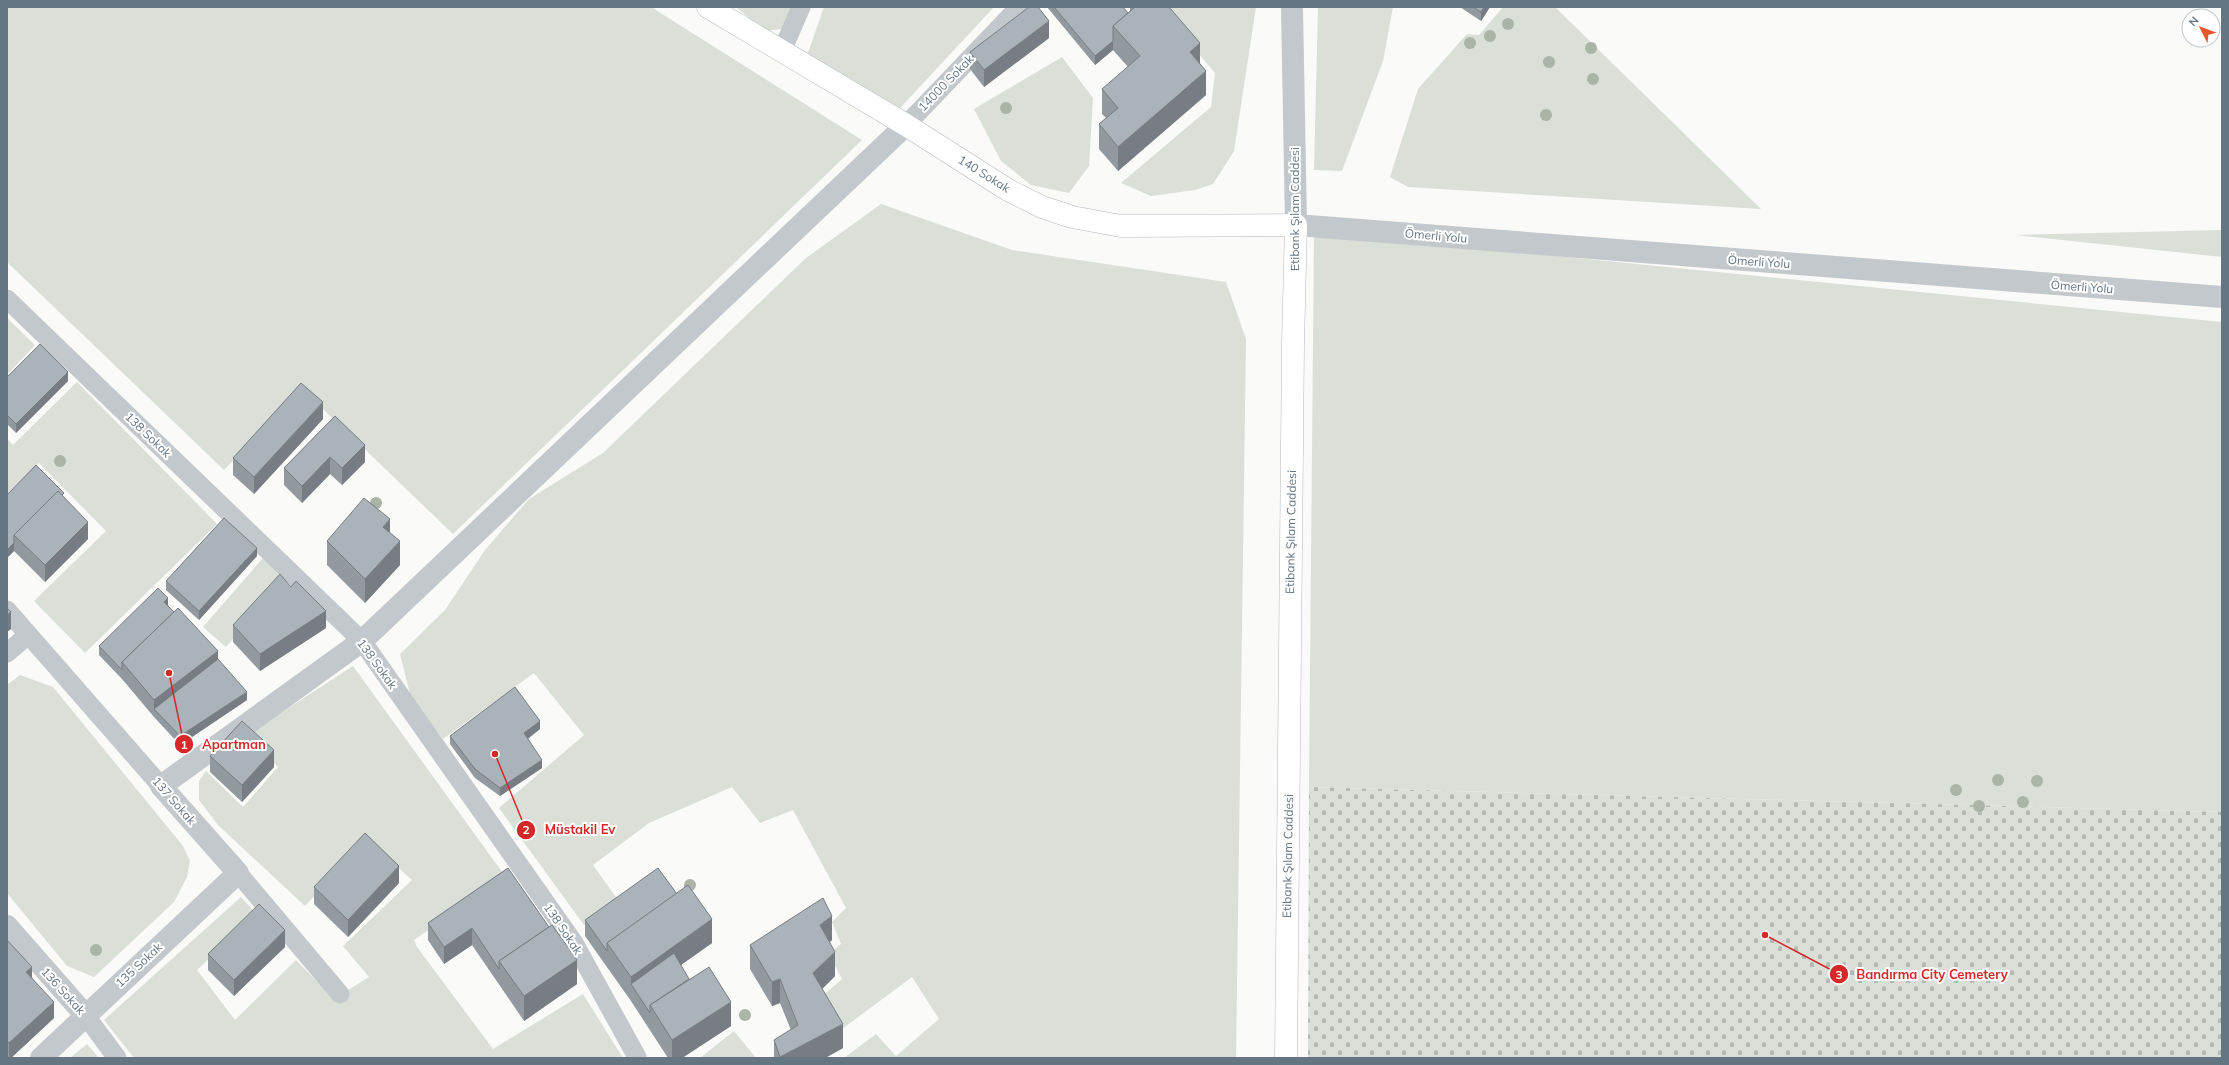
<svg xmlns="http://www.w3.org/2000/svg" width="2229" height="1065" viewBox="0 0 2229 1065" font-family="Mulish,sans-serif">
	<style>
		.grass { fill: #dadfd7 }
		.cemetery { fill: url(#cemetery-stones) }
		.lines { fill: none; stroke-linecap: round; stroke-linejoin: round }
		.secondary-casing { stroke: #b3babf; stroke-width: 23 }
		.service { stroke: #c3c8cc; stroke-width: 19 }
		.minor { stroke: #c3c8cc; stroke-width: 22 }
		.tertiary { stroke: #c3c8cc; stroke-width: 22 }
		.secondary { stroke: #fff; stroke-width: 22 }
		.tree { fill: #aab4a7 }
		.wall { fill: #929a9f }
		.shaded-wall { fill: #777d82 }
		.building { fill: #aab3b9; stroke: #777d82 }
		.labels { text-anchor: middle; stroke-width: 4; stroke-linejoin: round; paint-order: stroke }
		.street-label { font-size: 12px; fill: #657683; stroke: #fff }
		.leader { fill: none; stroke: #d62828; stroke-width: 1.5 }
		.callout-dot { fill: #d62828; stroke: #fff; stroke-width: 1.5 }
		.mark-label { font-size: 12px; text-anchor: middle; font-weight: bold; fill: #fff }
		.callout-label { font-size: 13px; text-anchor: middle; font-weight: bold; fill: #d62828; stroke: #fff; stroke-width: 4; stroke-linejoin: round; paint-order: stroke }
	</style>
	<defs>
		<pattern id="cemetery-stones" width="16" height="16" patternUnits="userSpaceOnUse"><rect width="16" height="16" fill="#dadfd7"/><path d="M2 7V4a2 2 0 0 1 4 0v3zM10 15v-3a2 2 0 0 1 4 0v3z" fill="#b4b9b4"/></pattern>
	</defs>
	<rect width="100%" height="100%" fill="#fafaf8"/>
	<!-- grass -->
	<g class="grass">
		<path d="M7,7H651L862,140L453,534L302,389L224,470L7,262Z"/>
		<path d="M736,7H791L782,29L765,31Z"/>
		<path d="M824,7H994L900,108L808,53Z"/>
		<path d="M1159,7H1256L1234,151L1213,184L1195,190L1151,196L1121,183L1211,107L1215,73Z"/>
		<path d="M1318,7H1393L1383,61L1342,171L1314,170Z"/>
		<path d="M1503,7H1555L1761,209L1408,187L1390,177L1418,89L1467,34L1479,35Z"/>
		<path d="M1062,57L1093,98L1089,166L1069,193L1031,185L1001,161L974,109Z"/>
		<path d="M881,204L1012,250L1226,282L1246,339L1236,1058H844L876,1034L896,1056L939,1019L912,977L838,1032L820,998L842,979L829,954L841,944L832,922L846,908L793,810L760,823L732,787L649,823L593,865L618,900L584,925L499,808L584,735L534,673L443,739L411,698L400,654L445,610L485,550L529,499L603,453L806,258Z"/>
		<path d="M2222,230V257L2016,235Z"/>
		<path d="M1314,232L2222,322V812L1309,787Z"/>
		<path d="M7,318L35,345L7,375Z"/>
		<path d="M77,382L217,524L85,653L34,601L106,531L39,463L7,495V439L13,445Z"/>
		<path d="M263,558L285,578L226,647L203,627Z"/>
		<path d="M353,666L505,876L414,940L417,947L493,1049L583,994L623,1058H134L104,1020L241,897L256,914L197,970L235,1020L296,960L334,999L369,977L343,946L412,880L367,840L305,906L218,825L199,800V781L206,771L243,807L278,767L245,736Z"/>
		<path d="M20,675L53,687L183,846L190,861L187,877L174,902L94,977L67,966L7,893V685Z"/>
		<path d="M734,1031L756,1058H700Z"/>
		<path d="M87,1044L99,1058H70Z"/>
	</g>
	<!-- cemetery -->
	<path class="cemetery" d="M1309,787L2222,812V1058H1308Z"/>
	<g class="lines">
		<!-- secondary casing -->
		<g class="secondary-casing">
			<path id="secondary" d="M708,7L906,125L1008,190L1042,207L1072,217L1121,226L1296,225L1293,344L1286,1058"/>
		</g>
		<!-- service -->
		<g class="service">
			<path d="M782,51L801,7"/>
			<path d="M906,125L1019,7"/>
			<path d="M7,299L362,641L574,943L637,1057"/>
			<path d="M7,610L161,786"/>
			<path d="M7,653L28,635"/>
			<path d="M238,873L340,994"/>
			<path d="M86,1016L117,1058"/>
		</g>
		<!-- minor -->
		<g class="minor">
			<path d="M7,926L86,1016"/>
			<path d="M41,1058L238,873L161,786L362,641L906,125"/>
		</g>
		<!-- tertiary -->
		<path class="tertiary" d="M1292,7L1296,225L2222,297"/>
		<!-- secondary -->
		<use href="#secondary" class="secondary"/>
	</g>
	<!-- trees -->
	<g class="tree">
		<circle cx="1508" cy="24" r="6"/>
		<circle cx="1490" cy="36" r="6"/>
		<circle cx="1470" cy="43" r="6"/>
		<circle cx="1591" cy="48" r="6"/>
		<circle cx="1549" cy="62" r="6"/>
		<circle cx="1593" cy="79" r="6"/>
		<circle cx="1006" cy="108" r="6"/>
		<circle cx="1546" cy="115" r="6"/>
		<circle cx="60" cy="461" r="6"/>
		<circle cx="376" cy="503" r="6"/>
		<circle cx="1998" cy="780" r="6"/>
		<circle cx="2037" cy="781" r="6"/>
		<circle cx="1956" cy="790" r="6"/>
		<circle cx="2023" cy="802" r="6"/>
		<circle cx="1979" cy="806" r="6"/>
		<circle cx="690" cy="885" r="6"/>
		<circle cx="96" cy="950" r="6"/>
		<circle cx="745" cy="1015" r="6"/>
	</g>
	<!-- wall -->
	<g class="wall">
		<path d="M1047,7H1123L1128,13L1130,11V7H1169L1200,64L1206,95L1118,171L1099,149V124L1106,118L1102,114V89L1128,67L1113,50L1095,65Z"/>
		<path d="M1460,7H1490L1481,21Z"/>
		<path d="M1049,38L984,87L970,69V52Z"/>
		<path d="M7,377L68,381L16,433L7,424Z"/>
		<path d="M335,416L365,462L342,485L330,474L302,503L284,485V468Z"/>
		<path d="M323,419L254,494L233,475V458Z"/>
		<path d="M7,495L64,497L88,539L45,582L14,551L7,558Z"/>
		<path d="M390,533L400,565L365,603L327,565V541Z"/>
		<path d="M257,556L199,620L166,590V581Z"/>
		<path d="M168,606L218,659L247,700L180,745L154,717L122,679L99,655V646Z"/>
		<path d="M233,625L326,628L260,671L233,642Z"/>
		<path d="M540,729L528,739L542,768L500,796L475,778L450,744V736Z"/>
		<path d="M210,756L274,767L242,802L210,772Z"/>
		<path d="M508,868L577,984L524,1021L472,945L444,964L428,940V923Z"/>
		<path d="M399,883L348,937L314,904V887Z"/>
		<path d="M585,920L712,943L681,965L689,979L731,1026L682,1058H668L631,1001L585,936Z"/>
		<path d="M7,940L32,977L54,1018L11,1058H7Z"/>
		<path d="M832,940L830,942L835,976L822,989L843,1048L825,1058H774V1040L791,1030L780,1003L772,1006L750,969V945Z"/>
		<path d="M285,947L234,996L208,970V954Z"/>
	</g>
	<!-- shaded-wall -->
	<g class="shaded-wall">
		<path d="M1484,7H1490L1481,21V12Z"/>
		<path d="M1049,21V38L984,87V70Z"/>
		<path d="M1113,41V50L1095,65V56Z"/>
		<path d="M1200,43V67L1190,52Z"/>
		<path d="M1206,71V95L1118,171V147Z"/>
		<path d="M68,372V381L16,433V424Z"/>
		<path d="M323,402V419L254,494V477Z"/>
		<path d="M365,445V462L342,485V468Z"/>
		<path d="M330,457V474L302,503V486Z"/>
		<path d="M390,519V544L383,527Z"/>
		<path d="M88,522V539L45,582V565Z"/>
		<path d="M400,541V565L365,603V579Z"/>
		<path d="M14,543V551L7,558V550Z"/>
		<path d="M257,548V556L199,620V611Z"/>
		<path d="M168,598V607L164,602Z"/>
		<path d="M326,611V628L260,671V654Z"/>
		<path d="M11,612V629L7,632V615Z"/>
		<path d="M218,651V667L154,709V700Z"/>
		<path d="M247,692V700L180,745V736Z"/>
		<path d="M540,721V729L524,741V733Z"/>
		<path d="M274,750V767L242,802V785Z"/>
		<path d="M542,760V768L500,796V788Z"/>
		<path d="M399,866V883L348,937V920Z"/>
		<path d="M832,916V940L820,950V925Z"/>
		<path d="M712,919V943L638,995L631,984V977Z"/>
		<path d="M472,928V945L444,964V947Z"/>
		<path d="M285,930V947L234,996V980Z"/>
		<path d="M835,952V976L813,998V973Z"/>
		<path d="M577,960V984L524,1021V996Z"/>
		<path d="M32,967V983L26,972Z"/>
		<path d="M780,979V1003L772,1006V982Z"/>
		<path d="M54,1002V1018L11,1058H9V1043Z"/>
		<path d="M731,1002V1026L682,1058H672V1040Z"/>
		<path d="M843,1024V1048L825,1058H780V1057Z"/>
	</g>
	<!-- building -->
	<g class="building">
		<path d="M1029,7H1038L1049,21L984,70L970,52Z"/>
		<path d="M1054,7H1123L1128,13L1113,26V41L1095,56Z"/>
		<path d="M1135,7H1169L1200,43L1190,52L1206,71L1118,147L1099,124L1118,108L1102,89L1140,56L1113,26Z"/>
		<path d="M1473,7H1484L1481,12Z"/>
		<path d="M40,344L68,372L16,424L7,415V377Z"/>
		<path d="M301,383L323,402L254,477L233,458Z"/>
		<path d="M335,416L365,445L342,468L330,457L302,486L284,468Z"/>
		<path d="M36,465L64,493L62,495L58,491L14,535V543L7,550V495Z"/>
		<path d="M58,491L88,522L45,565L14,535Z"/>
		<path d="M364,498L390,519L383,527L400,541L365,579L327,541Z"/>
		<path d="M224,518L257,548L199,611L166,581Z"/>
		<path d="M280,574L291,587L296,581L326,611L260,654L233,625Z"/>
		<path d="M158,588L168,598L164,602L174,612L122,662V670L99,646Z"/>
		<path d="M7,608L11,612L7,615Z"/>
		<path d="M178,608L218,651L154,700L122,662Z"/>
		<path d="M218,659L247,692L180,736L154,709Z"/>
		<path d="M515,687L540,721L524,733L542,760L500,788L475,769L450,736Z"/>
		<path d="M242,721L274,750L242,785L210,756Z"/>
		<path d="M365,833L399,866L348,920L314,887Z"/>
		<path d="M508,868L549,927L499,961V969L472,928L444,947L428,923Z"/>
		<path d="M658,868L677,894L607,943V951L585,920Z"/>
		<path d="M688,885L712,919L631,977L607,943Z"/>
		<path d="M823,898L832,916L820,925L835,952L813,973L843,1024L780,1057L774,1040L798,1025L780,979L772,982L750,945Z"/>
		<path d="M259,904L285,930L234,980L208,954Z"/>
		<path d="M552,925L577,960L524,996L499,961Z"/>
		<path d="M7,940L32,967L26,972L54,1002L9,1043L7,1041Z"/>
		<path d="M674,953L689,979L650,1005V1013L631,984Z"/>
		<path d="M709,967L731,1002L672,1040L650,1005Z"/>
	</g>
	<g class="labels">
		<!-- street labels -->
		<g class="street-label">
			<text transform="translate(946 83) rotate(-46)" y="4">14000 Sokak</text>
			<text transform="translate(984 174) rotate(32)" y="4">140 Sokak</text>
			<text transform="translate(1295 209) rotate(-90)" y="4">Etibank Şılam Caddesi</text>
			<text transform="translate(1436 236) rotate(5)" y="4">Ömerli Yolu</text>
			<text transform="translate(1759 262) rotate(4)" y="4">Ömerli Yolu</text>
			<text transform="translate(2082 287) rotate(4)" y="4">Ömerli Yolu</text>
			<text transform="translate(148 435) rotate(44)" y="4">138 Sokak</text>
			<text transform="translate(1291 532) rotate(-89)" y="4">Etibank Şılam Caddesi</text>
			<text transform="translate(377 664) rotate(54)" y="4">138 Sokak</text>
			<text transform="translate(174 801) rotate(49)" y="4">137 Sokak</text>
			<text transform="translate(1288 856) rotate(-89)" y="4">Etibank Şılam Caddesi</text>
			<text transform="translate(563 929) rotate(56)" y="4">138 Sokak</text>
			<text transform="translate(139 965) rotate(-43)" y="4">135 Sokak</text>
			<text transform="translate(63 991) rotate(48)" y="4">136 Sokak</text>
		</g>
	</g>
	<!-- callouts -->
	<path class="leader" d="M169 673L184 744M495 754L526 830M1765 935L1839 974"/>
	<g class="callout-dot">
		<circle cx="169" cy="673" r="4"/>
		<circle cx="495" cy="754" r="4"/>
		<circle cx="1765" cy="935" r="4"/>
		<circle cx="184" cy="744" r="10"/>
		<circle cx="526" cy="830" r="10"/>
		<circle cx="1839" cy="974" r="10"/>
	</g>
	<g class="mark-label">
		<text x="184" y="749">1</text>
		<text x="526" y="834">2</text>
		<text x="1839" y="979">3</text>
	</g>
	<g class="callout-label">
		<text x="234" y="749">Apartman</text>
		<text x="580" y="834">Müstakil Ev</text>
		<text x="1932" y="979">Bandırma City Cemetery</text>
	</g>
	<!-- border -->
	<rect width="2229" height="1065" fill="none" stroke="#657683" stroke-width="16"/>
	<!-- north arrow -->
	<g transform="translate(2201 28) rotate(312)"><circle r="19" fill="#ffffff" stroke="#c1c8cd"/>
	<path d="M0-3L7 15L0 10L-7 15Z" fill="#e4572e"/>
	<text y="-6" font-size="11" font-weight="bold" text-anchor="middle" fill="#657683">N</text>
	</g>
</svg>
